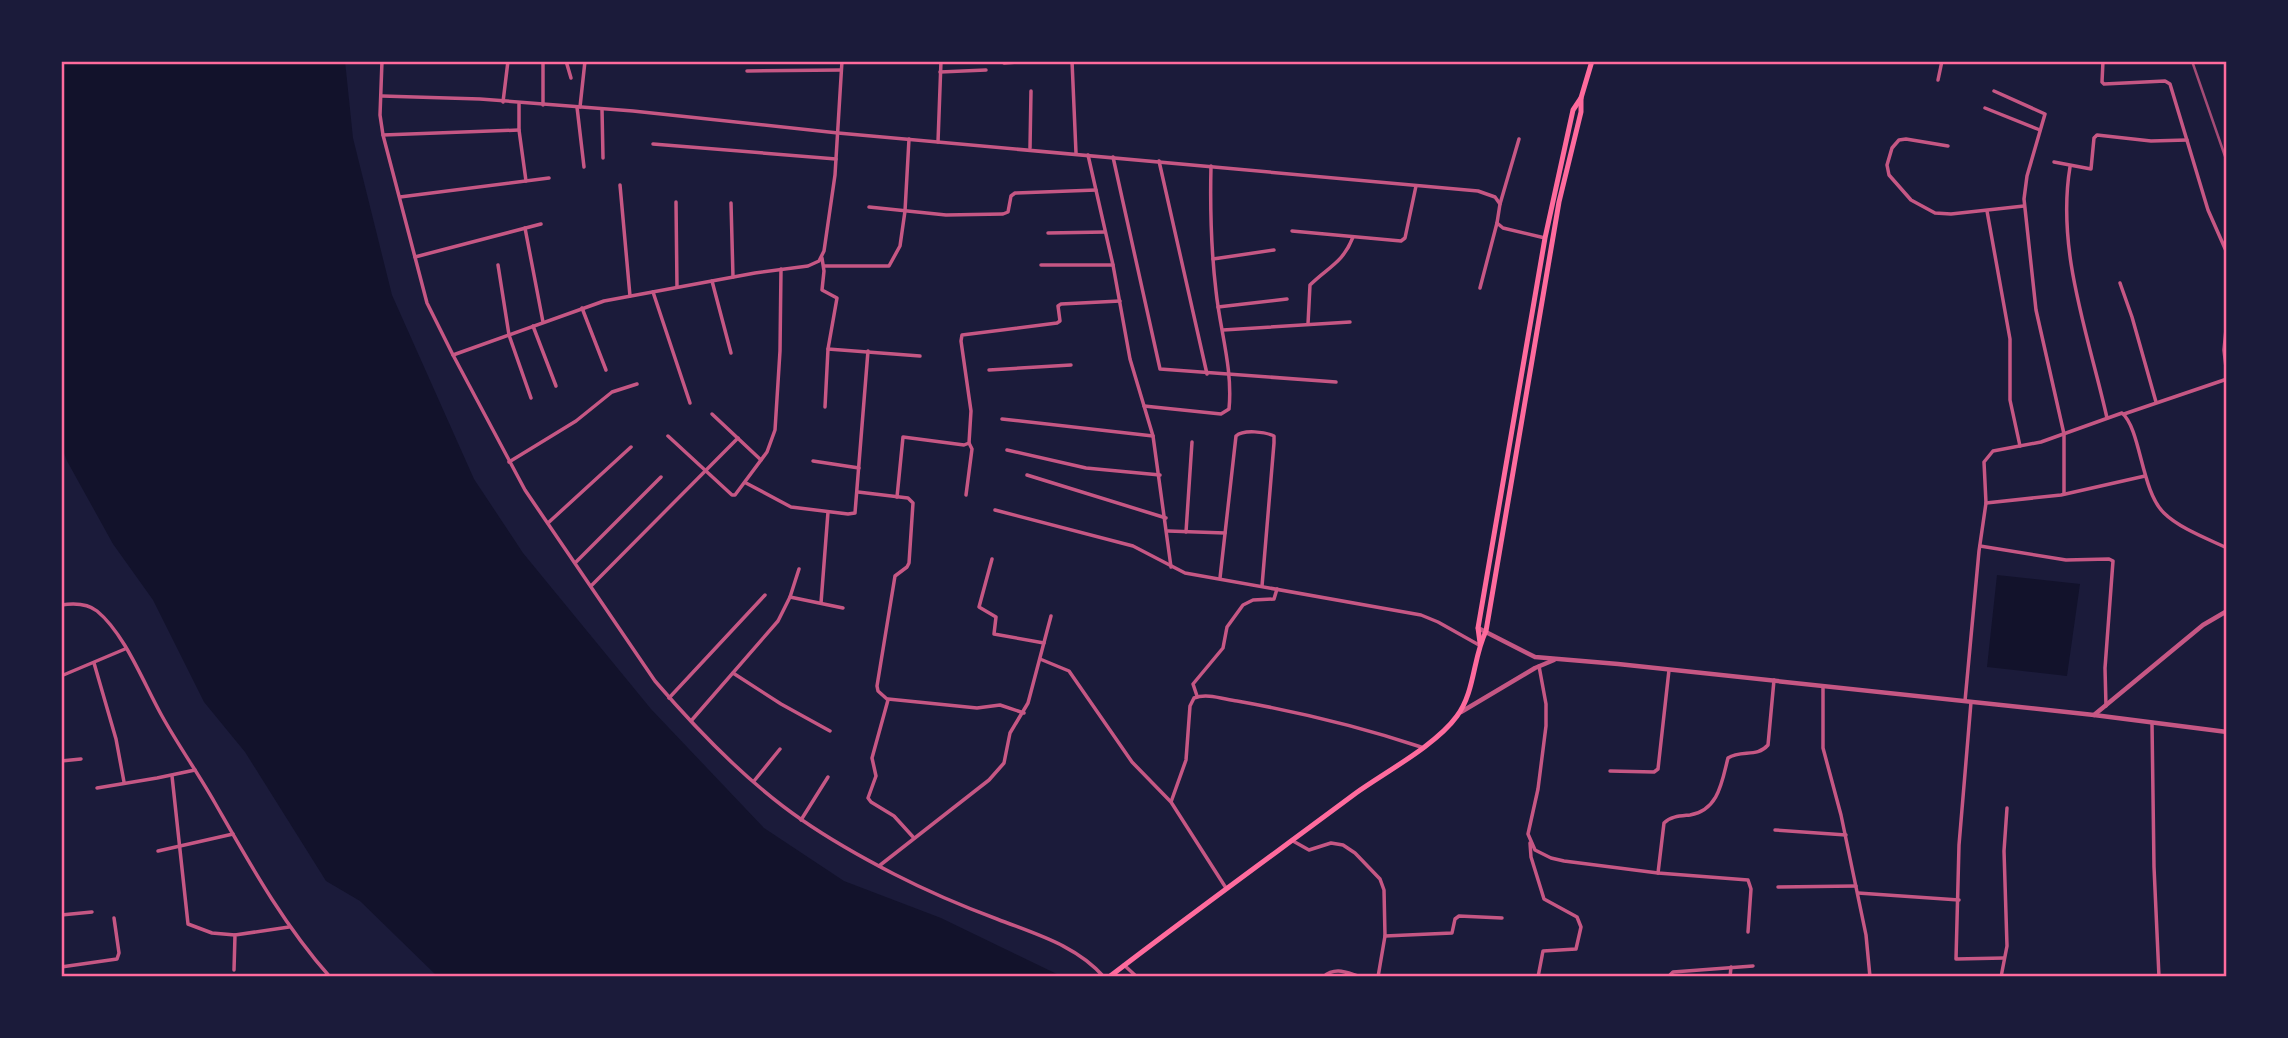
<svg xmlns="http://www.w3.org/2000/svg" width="2288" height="1038" viewBox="0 0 2288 1038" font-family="'Libre Baskerville',serif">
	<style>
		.water { fill: #12122b }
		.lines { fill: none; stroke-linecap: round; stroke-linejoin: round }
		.minor { stroke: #c65784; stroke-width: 3.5 }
		.tertiary { stroke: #c65784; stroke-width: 4.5 }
		.primary { stroke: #ff6b9d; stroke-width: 5 }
		.rail { stroke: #a44b75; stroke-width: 2.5 }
		.neatline { fill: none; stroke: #ff6b9d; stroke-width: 2.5 }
	</style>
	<rect width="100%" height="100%" fill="#1b1b3a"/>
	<!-- water -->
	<g class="water">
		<path d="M61,61H345L353,138L392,295L474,479L523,553L651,709L764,828L844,881L941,918L1063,977H438L360,901L326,881L245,752L204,702L153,600L113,544L67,461L61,445Z"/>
		<path d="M1997,575L2080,584L2067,676L1987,667Z"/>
	</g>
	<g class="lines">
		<!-- minor -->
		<g class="minor">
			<path d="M382,61L380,115L383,135L427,303L453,355L525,490L655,681C697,730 748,783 802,820C831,840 863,858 894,874C927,891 962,906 997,919C1035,934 1076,945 1104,977"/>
			<path d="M566,61L571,78"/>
			<path d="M1072,61L1076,153"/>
			<path d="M2103,61L2102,82L2104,84L2165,81L2170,84L2208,210L2227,253"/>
			<path d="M1004,63L1035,61"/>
			<path d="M747,71L841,70"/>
			<path d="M940,72L986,70"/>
			<path d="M1938,80L1942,61"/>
			<path d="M1994,91L2045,114L2027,176L2024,199L2036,310L2064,434V494"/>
			<path d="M382,96L480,99L633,111L838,133L1478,191L1495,197L1500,204L1497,223L1503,228L1545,238"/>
			<path d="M503,102L508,61"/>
			<path d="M519,104V130L526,181"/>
			<path d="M543,105V61"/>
			<path d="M577,107L584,167"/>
			<path d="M580,107L585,61"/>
			<path d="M1985,108L2040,130"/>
			<path d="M602,109L603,158"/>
			<path d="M383,135L519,130"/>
			<path d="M938,142L941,61"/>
			<path d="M653,144L836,159"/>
			<path d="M1948,146L1906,139L1899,140L1892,148L1887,165L1889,175L1911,200L1935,213L1951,214L2024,206"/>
			<path d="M1030,148L1031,91"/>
			<path d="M1088,155L1113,265L1130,359L1153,436L1171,567"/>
			<path d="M1113,157L1160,369L1336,382"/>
			<path d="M1159,161L1207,374"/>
			<path d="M2054,162L2091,169L2094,138L2097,135L2151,141L2187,140"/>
			<path d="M2070,167C2056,251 2089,337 2107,418"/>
			<path d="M620,185L630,296"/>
			<path d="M400,197L549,178"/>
			<path d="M676,202L677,287"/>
			<path d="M731,203L733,277"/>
			<path d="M1500,204L1519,139"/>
			<path d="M869,207L946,215L1003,214L1008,212L1011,196L1015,193L1096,190"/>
			<path d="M1987,211L2010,339V400L2020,446"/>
			<path d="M525,228L543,322"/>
			<path d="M1292,231L1401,241L1405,238L1416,186"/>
			<path d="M1048,233L1105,232"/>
			<path d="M415,257L541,224"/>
			<path d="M822,258L824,271L822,290L837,298L828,349L825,407"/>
			<path d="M1213,259L1274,250"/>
			<path d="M498,265L509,335L531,398"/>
			<path d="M1041,265H1113"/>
			<path d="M824,266H889L900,246L905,211L909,139"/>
			<path d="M712,281L731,353"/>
			<path d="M2120,283L2132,317L2156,402"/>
			<path d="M1480,288L1497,223"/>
			<path d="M653,292L690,403"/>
			<path d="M1218,307L1287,299"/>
			<path d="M582,308L606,370"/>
			<path d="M2227,319L2224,350L2227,376"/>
			<path d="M1308,324L1310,285C1328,267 1343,263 1353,237"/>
			<path d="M533,326L556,386"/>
			<path d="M1223,330L1350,322"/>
			<path d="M828,349L920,356"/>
			<path d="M453,355L604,301L755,273L808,266L819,261L824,251L835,175L842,61"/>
			<path d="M989,370L1071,365"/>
			<path d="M1144,406L1221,414L1229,409C1233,369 1220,330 1216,291C1211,249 1210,208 1211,166"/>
			<path d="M712,414L761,460"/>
			<path d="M2124,414L2227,379"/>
			<path d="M1002,419L1153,436"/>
			<path d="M668,436L732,495H735L767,452L775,430L780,351L781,269"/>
			<path d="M1007,450L1086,468L1160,475"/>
			<path d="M813,461L859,468"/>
			<path d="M509,462L576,421L612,392L637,384"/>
			<path d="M1027,475L1166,518"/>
			<path d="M746,483L791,507L848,514L855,513L868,351"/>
			<path d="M858,492L908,498L913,503L909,563L907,567L895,576L877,686L878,691L888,700L872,758L876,776L868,798L871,802L894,816L914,838"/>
			<path d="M966,495L972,449L969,443"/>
			<path d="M897,497L903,437L964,445L969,443L971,411L961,341L962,335L1057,323L1060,321L1058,306L1061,304L1120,301"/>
			<path d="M1986,503L2061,495L2145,476"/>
			<path d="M995,510L1133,546L1185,573L1421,615L1438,622L1479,645"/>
			<path d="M548,523L631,447"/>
			<path d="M1168,531L1225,533"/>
			<path d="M1186,532L1192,442"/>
			<path d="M1980,546L2066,560L2109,559L2113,561L2105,668L2106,706"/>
			<path d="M992,559L979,607L996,617L994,634L1044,643"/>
			<path d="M576,562L661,477"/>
			<path d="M1220,578L1236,436C1244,429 1265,432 1274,436V443L1262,586"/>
			<path d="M591,586L738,438"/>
			<path d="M790,597L843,608"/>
			<path d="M821,603L828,512"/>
			<path d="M61,605C74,603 87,603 97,611C125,634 144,684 162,716C178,745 198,773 215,803C250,864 283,924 330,977"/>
			<path d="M1040,659L1069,671L1132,762L1170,801"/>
			<path d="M94,663L116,739L124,782"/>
			<path d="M1539,666L1546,704V726L1538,789L1528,834L1535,850L1551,858L1564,861L1658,873L1748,880L1751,889L1748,932"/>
			<path d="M733,673L781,704L830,731"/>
			<path d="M61,676L125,649"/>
			<path d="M1823,687V748L1841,815L1866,935L1870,977"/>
			<path d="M1197,696L1193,684L1223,648L1227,627L1243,605L1253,600L1274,599L1277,589"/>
			<path d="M669,698L765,595"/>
			<path d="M888,699L977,708L1000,705L1024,713"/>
			<path d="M1965,701L1979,551L1986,503L1984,462L1993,451L2041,442L2122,413C2141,429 2141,491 2164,513C2179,528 2208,539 2227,548"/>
			<path d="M1971,702L1959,845L1956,959L2004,958"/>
			<path d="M691,721L778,621L790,597L799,569"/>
			<path d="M2152,723L2154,867L2159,977"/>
			<path d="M61,761L81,759"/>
			<path d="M1610,771L1654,772L1658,769L1669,670"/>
			<path d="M172,776L188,924L212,933L235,935"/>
			<path d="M754,781L780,749"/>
			<path d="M97,788L157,778L195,770"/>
			<path d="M801,820L828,777"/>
			<path d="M1775,830L1846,835"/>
			<path d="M1293,841L1309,850L1331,843L1343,845L1355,853L1380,879L1384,890L1385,936L1378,977"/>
			<path d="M1530,843L1531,857L1544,899L1577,917L1581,927L1576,949L1543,951L1538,977"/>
			<path d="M158,851L233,834"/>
			<path d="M879,866L989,780L1004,763L1010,733L1028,703L1051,616"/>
			<path d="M1658,873L1664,823C1671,816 1681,816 1690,815C1719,810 1722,781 1728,758C1741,749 1757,758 1768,745L1774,680"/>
			<path d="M1778,887L1856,886"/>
			<path d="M1226,888L1171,802L1186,760L1190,706L1194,698C1207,693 1223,699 1237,701C1299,712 1361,727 1421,747"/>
			<path d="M1858,893L1959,900"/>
			<path d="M61,915L92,912"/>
			<path d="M1385,936L1452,933L1455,919L1459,916L1502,918"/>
			<path d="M1124,965L1137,977"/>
			<path d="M61,967L117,959L119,953L114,918"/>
			<path d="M234,970L235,935L289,927"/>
			<path d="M1323,977C1336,966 1347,973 1361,977"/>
			<path d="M1668,977L1673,972L1753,966"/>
			<path d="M1730,977L1731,967"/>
			<path d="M2001,977L2007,946L2004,851L2007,808"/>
		</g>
		<!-- tertiary -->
		<g class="tertiary">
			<path d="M1478,628L1535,657L1618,664L2094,715L2203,625L2227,611"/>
			<path d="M1461,712L1535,668L1554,660"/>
			<path d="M2094,715L2227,732"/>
		</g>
		<!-- primary -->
		<g class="primary">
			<path d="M1480,643L1478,628L1545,238L1573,110L1581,98L1592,61"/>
			<path d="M1109,977C1191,914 1274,854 1356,793C1387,771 1436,745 1457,716C1475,692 1473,657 1486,631L1559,202L1581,112V98"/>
		</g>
		<!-- rail -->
		<path class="rail" d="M2192,61L2227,162"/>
	</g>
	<!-- border -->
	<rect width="2288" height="1038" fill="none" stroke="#1b1b3a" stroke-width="126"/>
	<rect x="63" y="63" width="2162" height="912" class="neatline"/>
</svg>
